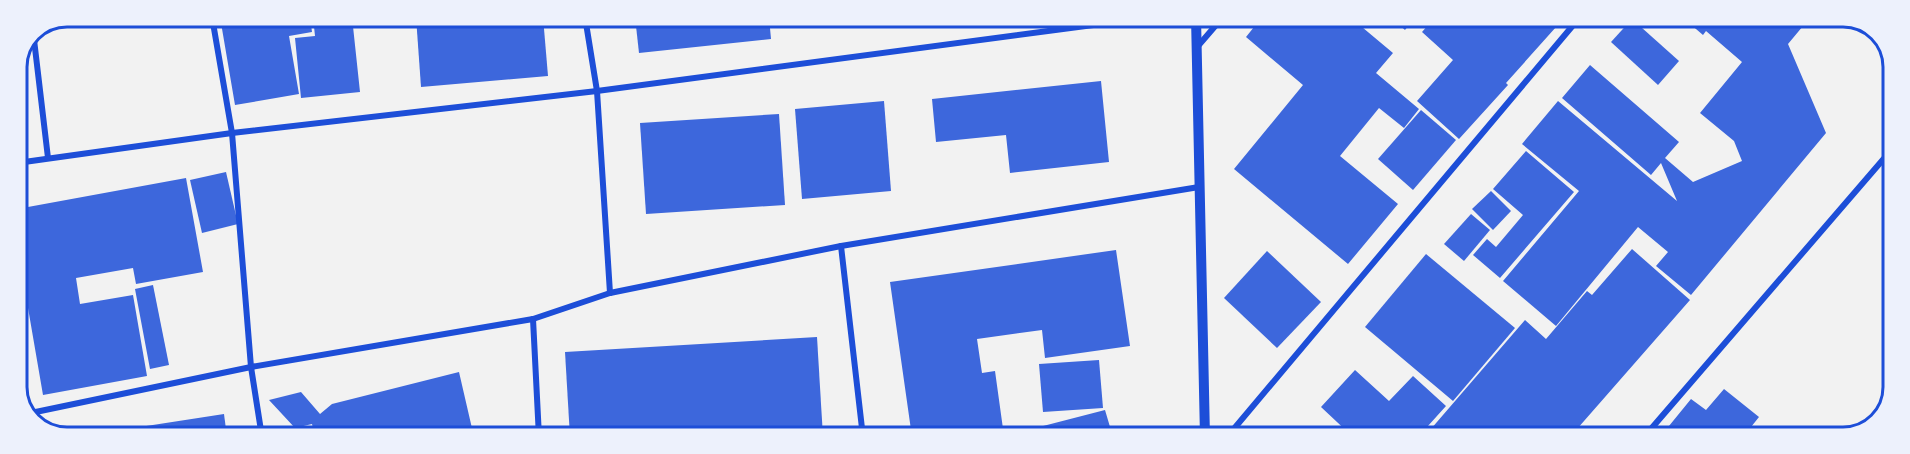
<svg xmlns="http://www.w3.org/2000/svg" width="1910" height="454" viewBox="0 0 1910 454" font-family="'Noto Sans',sans-serif">
	<style>
		.building { fill: #3d67dc }
		.lines { fill: none; stroke-linecap: round; stroke-linejoin: round }
		.minor { stroke: #1d4ed8; stroke-width: 6 }
		.tertiary { stroke: #1d4ed8; stroke-width: 10 }
		.rim { fill: none; stroke: #1d4ed8; stroke-width: 3 }
	</style>
	<rect width="100%" height="100%" fill="#f2f2f2"/>
	<!-- building -->
	<g class="building">
		<path d="M220,17H310L312,32L289,36L299,94L235,105Z"/>
		<path d="M313,17H352L360,92L301,98L295,38L315,36Z"/>
		<path d="M416,17H543L548,76L421,87Z"/>
		<path d="M635,17H769L771,39L639,53Z"/>
		<path d="M1262,17H1350L1393,53L1376,73L1419,109L1404,128L1379,108L1340,156L1398,204L1348,264L1234,169L1303,85L1246,37Z"/>
		<path d="M1390,17H1415L1405,30Z"/>
		<path d="M1435,17H1565L1506,83L1508,85L1459,139L1417,101L1453,60L1422,32Z"/>
		<path d="M1682,17L1799,18L1803,26L1788,44L1826,133L1691,295L1656,266L1668,252L1638,227L1556,326L1503,281L1579,191L1522,144L1558,101L1677,201L1661,163L1651,175L1562,98L1590,65L1679,142L1665,158L1693,182L1742,161L1734,141L1700,113L1742,62L1706,31L1703,35Z"/>
		<path d="M1632,19L1679,61L1658,85L1611,42Z"/>
		<path d="M1101,81L1109,162L1010,173L1006,135L936,142L932,99Z"/>
		<path d="M884,101L891,191L802,199L795,109Z"/>
		<path d="M1421,110L1456,140L1413,190L1378,159Z"/>
		<path d="M779,114L785,205L646,214L640,123Z"/>
		<path d="M1526,151L1574,192L1500,278L1473,255L1487,239L1496,247L1523,215L1493,189Z"/>
		<path d="M226,172L238,224L202,233L190,180Z"/>
		<path d="M186,178L203,272L136,284L133,268L76,278L80,304L133,295L147,376L43,395L17,244V209Z"/>
		<path d="M1491,191L1511,211L1493,230L1472,209Z"/>
		<path d="M1471,214L1490,230L1464,261L1444,244Z"/>
		<path d="M1632,249L1690,300L1570,437H1424L1525,320L1546,339L1587,291L1592,295Z"/>
		<path d="M1116,250L1130,346L1045,358L1042,330L977,339L982,373L995,371L1004,436L1105,410L1113,437H912L890,282Z"/>
		<path d="M1267,251L1321,302L1277,348L1224,298Z"/>
		<path d="M1426,254L1515,328L1453,401L1365,327Z"/>
		<path d="M153,285L169,365L150,369L135,289Z"/>
		<path d="M817,337L823,437H570L565,352Z"/>
		<path d="M1099,360L1103,408L1043,412L1039,364Z"/>
		<path d="M1355,370L1389,401L1413,376L1446,406L1418,437H1353L1321,407Z"/>
		<path d="M459,372L474,437H315L312,424L295,428L269,400L301,392L320,414L332,404Z"/>
		<path d="M1724,389L1759,417L1743,437H1660L1691,399L1706,410Z"/>
		<path d="M224,414L227,437L88,436V435Z"/>
	</g>
	<g class="lines">
		<!-- minor -->
		<g class="minor">
			<path d="M212,17L232,133L251,367L262,437"/>
			<path d="M585,17L597,91L610,293"/>
			<path d="M33,31L48,158"/>
			<path d="M1198,46L1223,17"/>
			<path d="M17,163L232,133L597,91L1154,17"/>
			<path d="M841,246L863,437"/>
			<path d="M533,319L539,437"/>
			<path d="M26,414L251,367L533,319L610,293L841,246L1199,187"/>
			<path d="M1227,437L1580,17"/>
			<path d="M1644,437L1893,148"/>
		</g>
		<!-- tertiary -->
		<path class="tertiary" d="M1196,17L1205,437"/>
	</g>
	<!-- crop -->
	<path d="M0 0H1910V454H0ZM67 27H1843A40 40 0 0 1 1883 67V387A40 40 0 0 1 1843 427H67A40 40 0 0 1 27 387V67A40 40 0 0 1 67 27Z" fill="#edf1fc" fill-rule="evenodd"/>
	<path class="rim" d="M67 27H1843A40 40 0 0 1 1883 67V387A40 40 0 0 1 1843 427H67A40 40 0 0 1 27 387V67A40 40 0 0 1 67 27Z"/>
</svg>
